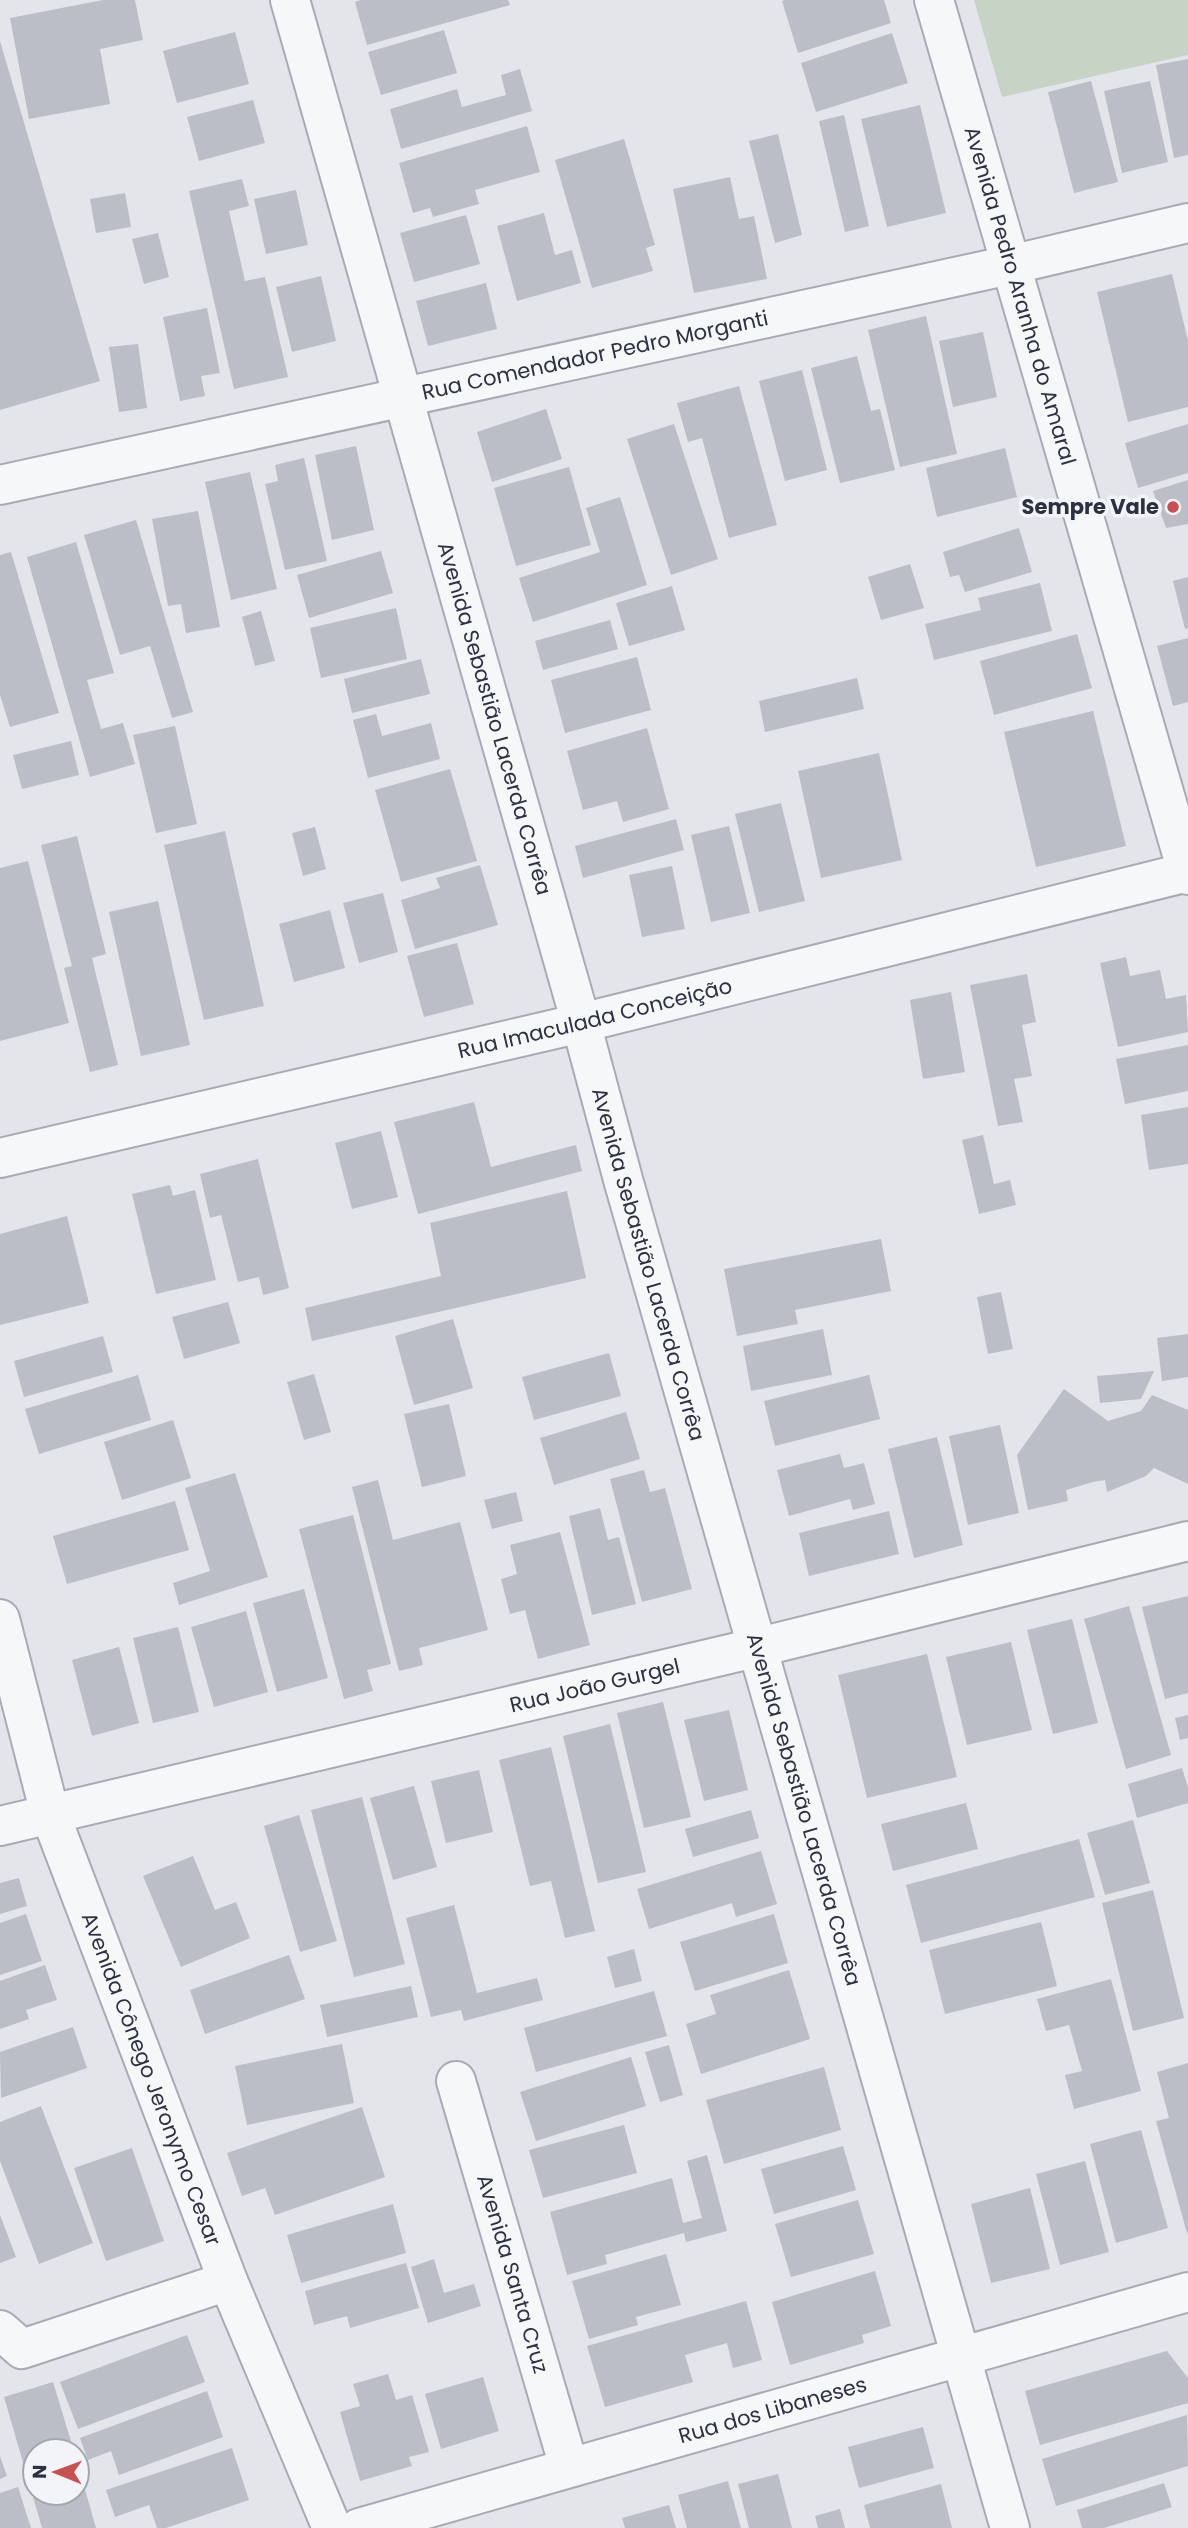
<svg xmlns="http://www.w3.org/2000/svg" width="1188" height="2528" viewBox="0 0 1188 2528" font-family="Poppins,sans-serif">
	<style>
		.green { fill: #c7d4c5 }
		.building { fill: #bbbec7 }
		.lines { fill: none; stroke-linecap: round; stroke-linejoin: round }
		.minor-casing { stroke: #a8abb5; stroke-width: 42 }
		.minor { stroke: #f6f7f9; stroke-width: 38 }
		.poi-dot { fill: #c85053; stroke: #f3f4f8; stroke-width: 2.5 }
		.labels { text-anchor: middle; stroke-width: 7; stroke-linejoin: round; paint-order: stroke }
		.street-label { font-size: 21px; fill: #2c3142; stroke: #f3f4f8 }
		.poi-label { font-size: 21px; font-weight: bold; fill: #2c3142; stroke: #f3f4f8; text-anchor: end }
	</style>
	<rect width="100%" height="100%" fill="#e3e5eb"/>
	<!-- green -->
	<path class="green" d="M974,0H1188V55L1002,97Z"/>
	<!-- building -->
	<g class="building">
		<path d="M103,0H135L143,40L100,49L110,104L29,119L10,18Z"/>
		<path d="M361,0H508L510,5L367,45L355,2Z"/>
		<path d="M785,0H884L891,23L798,53L782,1Z"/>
		<path d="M444,30L457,73L381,95L368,52Z"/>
		<path d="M235,32L249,84L177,103L163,51Z"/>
		<path d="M892,33L908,83L816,112L801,63Z"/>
		<path d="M0,41L100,381L0,410Z"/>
		<path d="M1188,59V155L1174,158L1156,65Z"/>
		<path d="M520,69L532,111L401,149L390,109L457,89L462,107L506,95L501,75Z"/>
		<path d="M1091,81L1118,182L1074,193L1048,92Z"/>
		<path d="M1150,81L1168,162L1122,173L1104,91Z"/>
		<path d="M253,100L265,143L199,161L187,117Z"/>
		<path d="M920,105L946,213L887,227L861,119Z"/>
		<path d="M844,115L869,226L845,232L819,121Z"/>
		<path d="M527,126L540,172L475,190L479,204L433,217L430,208L413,213L399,163Z"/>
		<path d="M778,134L802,235L775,243L749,141Z"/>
		<path d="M624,139L655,245L646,248L653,271L592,288L555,160Z"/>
		<path d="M730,177L739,219L754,216L767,279L694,293L673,189Z"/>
		<path d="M242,179L249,206L229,211L245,281L265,277L288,377L234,389L189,191Z"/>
		<path d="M296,190L308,245L266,254L254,199Z"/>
		<path d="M125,193L131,227L96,233L90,199Z"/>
		<path d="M544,213L555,255L572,250L581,283L517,301L497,226Z"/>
		<path d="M466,215L480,264L414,282L400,233Z"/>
		<path d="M158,233L169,277L144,284L132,239Z"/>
		<path d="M1172,274L1188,341V407L1128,422L1097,292Z"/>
		<path d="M321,276L336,341L292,352L276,287Z"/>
		<path d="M486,283L497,329L428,346L416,301Z"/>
		<path d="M207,308L220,373L201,376L205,396L180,401L163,317Z"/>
		<path d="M926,316L957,454L900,467L868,330Z"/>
		<path d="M983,332L997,397L953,407L939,341Z"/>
		<path d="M138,344L147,408L119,412L109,347Z"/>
		<path d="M857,356L871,411L880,409L895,470L840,483L811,368Z"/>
		<path d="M802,370L827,470L785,481L759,381Z"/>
		<path d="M739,386L777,525L729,538L702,438L688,442L677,403Z"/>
		<path d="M546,409L562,459L492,482L477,432Z"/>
		<path d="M674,424L718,559L671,575L627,439Z"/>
		<path d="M1188,424V473L1138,488L1125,443Z"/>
		<path d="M356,446L374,530L332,540L315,455Z"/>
		<path d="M1005,448L1017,497L937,517L926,468Z"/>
		<path d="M304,458L327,561L285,570L265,484L278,481L275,465Z"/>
		<path d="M569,467L591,545L516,566L494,488Z"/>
		<path d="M250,472L277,589L231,600L205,482Z"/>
		<path d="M1188,480V524L1166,528L1153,491Z"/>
		<path d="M620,497L647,585L533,622L519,578L600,552L586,508Z"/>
		<path d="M198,511L220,627L186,633L181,604L168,606L152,519Z"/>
		<path d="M136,520L193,712L172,718L150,646L120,655L84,535Z"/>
		<path d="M1019,528L1032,572L965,592L959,575L950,577L943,552Z"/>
		<path d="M76,542L114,673L87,680L101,729L123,723L135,764L90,777L27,557Z"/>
		<path d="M381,551L393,593L309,618L297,575Z"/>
		<path d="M11,552L59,713L10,727L0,695V555Z"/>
		<path d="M910,564L924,608L881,620L868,577Z"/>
		<path d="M1188,577V628L1185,629L1173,581Z"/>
		<path d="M1040,583L1052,631L934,660L925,624L981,610L978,598Z"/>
		<path d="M672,586L685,630L629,646L616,603Z"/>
		<path d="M396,608L407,659L321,678L310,628Z"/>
		<path d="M261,611L275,661L255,666L242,617Z"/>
		<path d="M610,620L618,649L543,670L535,641Z"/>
		<path d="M1077,634L1092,688L994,715L980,661Z"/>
		<path d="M1188,638V702L1173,706L1157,646Z"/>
		<path d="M637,657L651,710L565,733L551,680Z"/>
		<path d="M421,659L430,694L352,713L344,679Z"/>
		<path d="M857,678L864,709L765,732L759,701Z"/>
		<path d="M1093,711L1126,846L1036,867L1004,732Z"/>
		<path d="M376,714L382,736L431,723L440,759L368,778L353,720Z"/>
		<path d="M175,726L197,824L156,833L133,735Z"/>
		<path d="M647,728L669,809L623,822L617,801L583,810L567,751Z"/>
		<path d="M71,741L79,775L22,789L13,755Z"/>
		<path d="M879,753L902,860L821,878L798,771Z"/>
		<path d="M450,769L477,861L401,882L375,790Z"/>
		<path d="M781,803L805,901L759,912L735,814Z"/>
		<path d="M676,819L684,850L583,878L575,846Z"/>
		<path d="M729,826L750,913L711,922L691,835Z"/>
		<path d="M315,827L326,869L303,876L292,833Z"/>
		<path d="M225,831L264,1006L204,1020L164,845Z"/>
		<path d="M77,836L106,954L92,958L118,1065L90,1072L64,968L72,966L41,845Z"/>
		<path d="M28,861L69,1023L0,1041V868Z"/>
		<path d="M480,865L498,925L415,949L401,900L440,888L436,878Z"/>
		<path d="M672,866L685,929L642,937L629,875Z"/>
		<path d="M383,893L398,952L359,963L343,903Z"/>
		<path d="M158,901L190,1045L141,1056L109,912Z"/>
		<path d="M330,910L345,968L294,982L279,924Z"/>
		<path d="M457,943L474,1004L424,1017L407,956Z"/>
		<path d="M1126,957L1130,976L1160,970L1166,999L1186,995L1188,1032L1118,1047L1100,963Z"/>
		<path d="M1027,974L1036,1022L1022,1025L1032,1076L1014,1079L1023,1122L998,1126L970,985Z"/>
		<path d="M951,992L965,1072L923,1079L910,1000Z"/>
		<path d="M1188,1045V1091L1125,1104L1116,1059Z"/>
		<path d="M474,1102L491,1167L576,1145L582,1171L418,1214L394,1122Z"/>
		<path d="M1188,1107V1164L1149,1170L1141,1115Z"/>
		<path d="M381,1131L398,1197L352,1209L335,1143Z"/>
		<path d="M983,1135L994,1184L1010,1180L1016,1205L979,1214L962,1140Z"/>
		<path d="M258,1159L289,1288L263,1295L259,1277L238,1282L221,1215L210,1218L200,1174Z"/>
		<path d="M170,1185L173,1196L195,1190L216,1280L156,1294L132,1194Z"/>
		<path d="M567,1191L586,1278L312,1341L305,1308L441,1276L430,1223Z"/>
		<path d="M67,1216L89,1303L0,1325V1234Z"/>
		<path d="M881,1239L891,1291L795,1310L798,1324L737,1336L724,1269Z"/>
		<path d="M1001,1292L1013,1349L988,1354L977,1297Z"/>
		<path d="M228,1302L240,1343L184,1359L172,1317Z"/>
		<path d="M453,1319L473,1388L414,1405L395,1336Z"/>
		<path d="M823,1329L832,1375L751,1391L743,1346Z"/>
		<path d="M1188,1334V1377L1162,1381L1157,1338Z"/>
		<path d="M103,1336L113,1372L24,1397L14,1361Z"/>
		<path d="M609,1353L621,1396L534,1420L522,1377Z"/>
		<path d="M1154,1371L1141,1399L1100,1403L1097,1376Z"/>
		<path d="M314,1374L331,1432L304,1440L287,1382Z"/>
		<path d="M138,1375L151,1420L39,1454L25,1409Z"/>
		<path d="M869,1375L880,1419L775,1446L764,1401Z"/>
		<path d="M1064,1389L1108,1421L1141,1411L1152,1395L1188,1410V1484L1154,1468L1146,1476L1107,1492L1105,1480L1093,1482L1066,1490L1068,1501L1028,1510L1017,1455Z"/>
		<path d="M449,1404L466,1476L422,1487L404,1414Z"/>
		<path d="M626,1412L640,1459L554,1485L540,1438Z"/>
		<path d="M173,1420L191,1478L122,1500L104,1442Z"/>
		<path d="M1000,1425L1019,1513L968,1525L949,1436Z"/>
		<path d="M937,1437L963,1545L914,1558L888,1449Z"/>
		<path d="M840,1454L844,1468L864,1463L875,1504L853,1510L850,1499L789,1516L777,1470Z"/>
		<path d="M644,1470L650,1492L665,1488L692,1589L642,1602L610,1479Z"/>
		<path d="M235,1473L268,1577L179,1605L173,1583L210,1571L185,1488Z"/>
		<path d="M378,1480L393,1540L460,1522L488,1630L419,1648L423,1665L399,1671L352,1487Z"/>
		<path d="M516,1492L523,1521L492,1529L484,1500Z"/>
		<path d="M175,1501L189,1550L67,1584L53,1536Z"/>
		<path d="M600,1508L608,1540L619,1537L636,1604L592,1615L569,1516Z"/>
		<path d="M889,1511L899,1554L809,1576L799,1533Z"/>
		<path d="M353,1515L391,1664L367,1670L373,1691L344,1699L299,1529Z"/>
		<path d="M560,1532L590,1645L538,1659L525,1610L510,1614L501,1579L517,1574L510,1545Z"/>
		<path d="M304,1589L328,1678L277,1692L253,1603Z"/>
		<path d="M1188,1596V1693L1165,1699L1142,1607Z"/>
		<path d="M1129,1606L1171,1755L1126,1769L1084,1619Z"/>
		<path d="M246,1611L268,1692L214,1707L191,1627Z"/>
		<path d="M1072,1619L1098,1723L1053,1734L1027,1630Z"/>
		<path d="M178,1627L199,1712L153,1723L133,1638Z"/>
		<path d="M1011,1642L1032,1730L967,1745L946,1657Z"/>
		<path d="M119,1647L139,1723L92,1736L72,1660Z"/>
		<path d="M927,1654L957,1777L867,1798L838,1675Z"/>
		<path d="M663,1702L691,1817L644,1828L617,1713Z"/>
		<path d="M729,1710L748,1790L704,1801L684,1720Z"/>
		<path d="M1188,1715V1738L1180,1740L1175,1718Z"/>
		<path d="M610,1724L646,1872L598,1883L563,1736Z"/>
		<path d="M551,1747L595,1931L565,1938L551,1881L530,1886L499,1760Z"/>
		<path d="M1182,1768L1188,1787V1803L1137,1818L1128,1784Z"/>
		<path d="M479,1770L493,1832L446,1843L431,1781Z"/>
		<path d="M414,1786L437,1867L393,1880L370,1798Z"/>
		<path d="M362,1797L405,1964L354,1977L311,1810Z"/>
		<path d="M966,1803L978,1849L893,1871L881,1824Z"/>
		<path d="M751,1810L759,1838L693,1857L685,1829Z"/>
		<path d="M299,1815L337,1941L300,1952L264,1826Z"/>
		<path d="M1133,1820L1150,1883L1105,1895L1087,1833Z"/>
		<path d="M1079,1839L1095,1897L921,1943L906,1885Z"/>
		<path d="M761,1851L777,1904L736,1917L732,1903L649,1929L637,1889Z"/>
		<path d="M193,1856L215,1910L236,1902L250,1938L181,1967L143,1876Z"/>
		<path d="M19,1878L27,1906L0,1914V1883Z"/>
		<path d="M1153,1890L1184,2018L1133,2031L1102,1903Z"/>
		<path d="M454,1905L477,1993L537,1978L543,2000L464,2021L461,2010L431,2017L406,1918Z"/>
		<path d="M26,1914L42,1961L0,1975V1923Z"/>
		<path d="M774,1914L788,1963L695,1991L680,1942Z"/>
		<path d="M1041,1922L1057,1986L945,2014L929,1950Z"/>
		<path d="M634,1949L642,1981L615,1988L607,1957Z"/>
		<path d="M289,1955L305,1999L205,2034L190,1990Z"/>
		<path d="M45,1965L57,2000L26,2010L29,2019L0,2029V1981Z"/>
		<path d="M789,1970L810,2039L701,2074L686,2024L716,2014L710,1995Z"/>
		<path d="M1111,1979L1141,2091L1074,2109L1065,2075L1082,2071L1069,2025L1046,2031L1037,1999Z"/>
		<path d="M411,1986L418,2017L327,2037L320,2005Z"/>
		<path d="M654,1991L667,2036L536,2072L524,2028Z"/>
		<path d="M73,2027L87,2068L1,2098L0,2052Z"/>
		<path d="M342,2044L354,2103L247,2125L235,2066Z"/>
		<path d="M669,2045L683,2095L660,2102L645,2052Z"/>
		<path d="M631,2057L646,2106L536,2141L520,2092Z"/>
		<path d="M1188,2063V2232L1187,2233L1156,2121L1169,2118L1157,2072Z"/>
		<path d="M824,2067L841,2130L724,2164L706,2100Z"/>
		<path d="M41,2106L93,2243L39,2264L0,2161V2122Z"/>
		<path d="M362,2107L385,2177L275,2215L265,2188L242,2196L227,2153Z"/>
		<path d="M624,2125L637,2173L543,2198L529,2150Z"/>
		<path d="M1141,2130L1168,2228L1116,2243L1090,2144Z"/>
		<path d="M843,2146L856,2190L774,2214L761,2169Z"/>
		<path d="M132,2148L164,2241L106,2261L74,2168Z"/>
		<path d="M707,2155L727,2231L686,2242L684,2233L605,2255L607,2264L567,2275L550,2212L672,2178L683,2223L702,2218L687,2161Z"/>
		<path d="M1085,2161L1109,2252L1060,2265L1036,2174Z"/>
		<path d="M1030,2188L1050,2269L991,2283L971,2204Z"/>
		<path d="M858,2200L874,2254L791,2277L775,2224Z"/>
		<path d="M393,2204L406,2253L301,2283L287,2235Z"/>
		<path d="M0,2215L16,2257L0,2263Z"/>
		<path d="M666,2254L681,2305L636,2317L638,2325L589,2339L572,2281Z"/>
		<path d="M434,2259L444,2293L474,2284L481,2306L428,2323L411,2267Z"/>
		<path d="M406,2263L419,2308L350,2328L347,2316L314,2325L305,2291Z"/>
		<path d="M875,2271L891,2326L862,2335L864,2343L790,2365L772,2302Z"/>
		<path d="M746,2301L762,2360L733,2368L727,2343L685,2355L693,2382L605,2407L587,2346Z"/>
		<path d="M187,2335L205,2382L78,2429L60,2382Z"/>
		<path d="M1167,2351L1188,2378V2403L1040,2445L1025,2391Z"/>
		<path d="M388,2374L396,2400L412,2395L429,2452L409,2457L412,2466L360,2481L340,2412L360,2406L353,2384Z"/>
		<path d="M483,2377L499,2431L441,2449L425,2394Z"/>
		<path d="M53,2382L74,2451H35V2493H77L78,2465L96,2528H42L4,2397Z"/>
		<path d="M207,2391L223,2437L119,2475L111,2451L88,2460L80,2438Z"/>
		<path d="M1187,2415L1188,2466L1056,2506L1042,2459Z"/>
		<path d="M923,2427L934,2468L859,2488L848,2447Z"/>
		<path d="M232,2448L249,2500L166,2528H157L149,2505L115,2517L106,2490Z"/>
		<path d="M0,2456L7,2476L0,2479Z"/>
		<path d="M778,2474L792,2528H749L738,2484Z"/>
		<path d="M728,2481L741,2528H687L678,2495Z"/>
		<path d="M1164,2483L1172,2507L1104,2528H1082L1077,2510Z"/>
		<path d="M941,2484L952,2528H870L864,2505Z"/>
		<path d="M18,2487L31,2528H0V2493Z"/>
		<path d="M669,2505L676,2528H625L622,2518Z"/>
		<path d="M840,2509L845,2528H818L815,2516Z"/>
	</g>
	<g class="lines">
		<!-- minor casing -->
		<g class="minor-casing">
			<g id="minor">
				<path id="s1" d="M290,0L581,1023L624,1183L1010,2528"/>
				<path id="s2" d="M934,0L1188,875"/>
				<path id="s3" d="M0,485L1010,265L1188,223"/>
				<path id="s4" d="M0,1158L581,1023L1188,872"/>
				<path id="s5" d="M0,1619L50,1814L228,2281L332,2528"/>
				<path id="s6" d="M0,1826L759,1647L1188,1541"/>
				<path id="s7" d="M456,2081L569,2467"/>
				<path d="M0,2330L22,2349L228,2281"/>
				<path id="s8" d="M359,2528L1188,2292"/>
			</g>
		</g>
		<!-- minor -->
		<use href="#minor" class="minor"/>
	</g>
	<!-- markers -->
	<circle class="poi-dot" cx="1173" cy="507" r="7"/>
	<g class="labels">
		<!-- street labels -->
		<g class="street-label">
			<text dy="7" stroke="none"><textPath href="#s2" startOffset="308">Avenida Pedro Aranha do Amaral</textPath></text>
			<text dy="7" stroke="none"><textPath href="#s3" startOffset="609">Rua Comendador Pedro Morganti</textPath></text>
			<text dy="7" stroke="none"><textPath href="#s1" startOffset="747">Avenida Sebastião Lacerda Corrêa</textPath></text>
			<text dy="7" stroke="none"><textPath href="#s4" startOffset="611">Rua Imaculada Conceição</textPath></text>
			<text dy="7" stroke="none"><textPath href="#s1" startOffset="1314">Avenida Sebastião Lacerda Corrêa</textPath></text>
			<text dy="7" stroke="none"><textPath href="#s6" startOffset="611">Rua João Gurgel</textPath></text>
			<text dy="7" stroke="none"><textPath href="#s1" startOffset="1881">Avenida Sebastião Lacerda Corrêa</textPath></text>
			<text dy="7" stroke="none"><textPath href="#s5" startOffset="485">Avenida Cônego Jeronymo Cesar</textPath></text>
			<text dy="7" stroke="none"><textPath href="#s7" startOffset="201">Avenida Santa Cruz</textPath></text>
			<text dy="7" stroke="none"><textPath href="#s8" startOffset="430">Rua dos Libaneses</textPath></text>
		</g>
		<!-- poi labels -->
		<g class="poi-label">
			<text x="1159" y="514">Sempre Vale</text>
		</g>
	</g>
	<!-- north arrow -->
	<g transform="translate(56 2472) rotate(271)"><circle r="33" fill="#f3f4f8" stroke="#a3a6af" stroke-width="2"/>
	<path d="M0-5L12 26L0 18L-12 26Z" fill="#c85053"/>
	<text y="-10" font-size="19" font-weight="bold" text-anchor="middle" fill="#2c3142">N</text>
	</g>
</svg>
